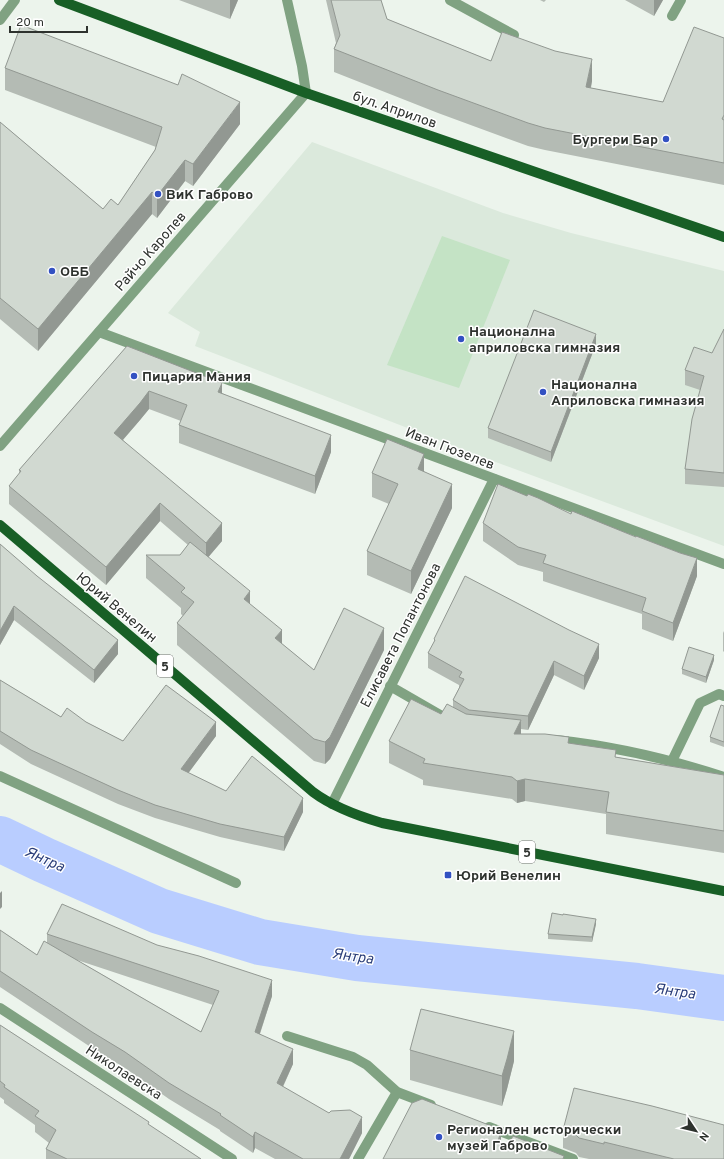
<svg xmlns="http://www.w3.org/2000/svg" width="724" height="1159" viewBox="0 0 724 1159" font-family="Overpass,sans-serif">
	<style>
		.built { fill: #dbe9dc }
		.green { fill: #c4e3c5 }
		.lines { fill: none; stroke-linecap: round; stroke-linejoin: round }
		.river { stroke: #b9cdff; stroke-width: 46 }
		.minor { stroke: #80a282; stroke-width: 10 }
		.major { stroke: #185f26; stroke-width: 10 }
		.wall { fill: #b4bbb4; fill-rule: evenodd }
		.shaded-wall { fill: #929892 }
		.building { fill: #d1d9d1; stroke: #929892 }
		.poi-dot { fill: #3351c2; stroke: #fff; stroke-width: 1.5 }
		.labels { text-anchor: middle; stroke-width: 3; stroke-linejoin: round; paint-order: stroke }
		.shield { fill: #fff; stroke: #6d706d; stroke-width: 1 }
		.shield-label { font-size: 13px; font-weight: bold; fill: #2e322e }
		.street-label { font-size: 14px; fill: #2e322e; stroke: #fff }
		.poi-label { font-size: 14px; font-weight: bold; fill: #2e322e; stroke: #fff; text-anchor: start }
		.water-label { font-size: 15px; font-style: italic; fill: #2c3f7a; stroke: #fff }
	</style>
	<rect width="100%" height="100%" fill="#ecf4ec"/>
	<!-- built -->
	<path class="built" d="M312,142L503,213L571,233L724,271V546L501,464L195,346L200,332L168,313Z"/>
	<!-- green -->
	<path class="green" d="M442,236L510,260L459,388L387,365Z"/>
	<g class="lines">
		<!-- river -->
		<path class="river" d="M0,839L44,860L159,911L260,942L357,958L637,986L724,998"/>
		<!-- minor -->
		<g class="minor">
			<path d="M450,0L514,35"/>
			<path d="M672,16L681,0"/>
			<path d="M0,20L15,0"/>
			<path d="M99,332L724,564"/>
			<path d="M0,446L306,93L302,66L287,0"/>
			<path d="M390,686L442,716"/>
			<path d="M556,740C613,746 669,759 724,777"/>
			<path d="M672,761L700,703L719,694L724,696"/>
			<path d="M0,776L236,883"/>
			<path d="M332,804L494,479"/>
			<path d="M0,1008L232,1159"/>
			<path d="M287,1036L353,1057L367,1065L397,1092L431,1105"/>
			<path d="M489,1127L573,1159"/>
			<path d="M358,1159L397,1092"/>
		</g>
		<!-- major -->
		<g class="major">
			<path d="M59,0L306,93L724,237"/>
			<path d="M0,525L313,792C333,807 358,816 382,823L724,891"/>
		</g>
	</g>
	<!-- wall -->
	<g class="wall">
		<path d="M179,0H238L230,19Z"/>
		<path d="M326,0H381L387,19L491,61L592,81L591,88L663,102L724,38V185L545,150L528,146L438,113L334,72V49L336,43Z"/>
		<path d="M540,0H546L544,2Z"/>
		<path d="M625,0H663L654,16Z"/>
		<path d="M5,68L240,124L193,186L185,181L157,218L152,214L38,351L0,319V122L103,209L118,205L155,150L156,147L5,90Z"/>
		<path d="M724,329V487L685,484V469L700,390L685,385V370L712,353Z"/>
		<path d="M596,344L551,462L488,438V428Z"/>
		<path d="M127,346L222,393L331,452L315,494L179,443V425L181,421L149,409L140,420L123,440L222,541L208,557L250,604L282,644L314,670L384,650L330,759L325,764L314,761L177,645V623L183,616L181,614V608L146,578V555H180L188,545L160,521L106,585L9,504V486L19,474V470Z"/>
		<path d="M424,471L452,508L411,594L367,575V551L389,504L372,497V473Z"/>
		<path d="M571,514L697,576L673,641L642,629V614L543,581V572L518,565L483,541V523Z"/>
		<path d="M0,544L118,654L94,683L14,620L0,645Z"/>
		<path d="M724,631V652L723,651V633Z"/>
		<path d="M434,639L599,658L584,690L554,675L528,730L521,729V734L569,743L616,757L724,775V853L606,834V814L525,801L517,803L512,799L423,785V780L389,763V741L441,714L453,707V700L459,688V685L428,668V653L434,643Z"/>
		<path d="M714,660L706,683L682,674V669Z"/>
		<path d="M0,680L61,717L86,722L123,741L216,736L188,773L226,791L303,812L284,851L220,837L155,818L118,804L31,764L0,744Z"/>
		<path d="M724,706V747L710,742V737Z"/>
		<path d="M596,924L592,942L548,939V934Z"/>
		<path d="M0,930L37,955L47,942V934L272,996L260,1034L293,1064L283,1087L362,1133L349,1159H275L255,1148L253,1153L220,1131V1130L169,1099L125,1068L92,1048L0,987ZM77,960L213,1005L201,1032Z"/>
		<path d="M0,1025L149,1125L201,1159H46V1149L49,1143L35,1132V1125L4,1103V1100L0,1097Z"/>
		<path d="M410,1050L514,1061L507,1089L502,1106L410,1080Z"/>
		<path d="M563,1130L724,1159H589L579,1157L576,1153L563,1148Z"/>
	</g>
	<!-- shaded-wall -->
	<g class="shaded-wall">
		<path d="M230,0H238L230,19Z"/>
		<path d="M654,0H663L654,16Z"/>
		<path d="M592,59V81L586,110V87Z"/>
		<path d="M240,102V124L193,186V164Z"/>
		<path d="M185,160V181L157,218V196Z"/>
		<path d="M152,192V214L38,351V329Z"/>
		<path d="M596,334V344L551,462V452Z"/>
		<path d="M222,383V401L218,392Z"/>
		<path d="M149,391V409L140,420L114,450V433Z"/>
		<path d="M331,435V452L315,494V476Z"/>
		<path d="M424,454V478L418,469Z"/>
		<path d="M452,484V508L411,594V571Z"/>
		<path d="M160,503V521L106,585V567Z"/>
		<path d="M222,523V541L206,560V543Z"/>
		<path d="M697,558V576L673,641V623Z"/>
		<path d="M250,591V614L244,599Z"/>
		<path d="M14,606V620L0,645V631Z"/>
		<path d="M384,628V650L330,759L325,764V742Z"/>
		<path d="M282,630V652L275,638Z"/>
		<path d="M118,640V654L94,683V670Z"/>
		<path d="M599,644V658L584,690V676Z"/>
		<path d="M714,655V660L706,683V677Z"/>
		<path d="M554,661V675L528,730V716Z"/>
		<path d="M521,720V742L514,734Z"/>
		<path d="M216,722V736L181,783V769Z"/>
		<path d="M525,779V801L517,803V781Z"/>
		<path d="M303,798V812L284,851V837Z"/>
		<path d="M2,891V907L0,909V893Z"/>
		<path d="M596,919V924L592,942V937Z"/>
		<path d="M272,980V996L255,1048V1032Z"/>
		<path d="M514,1031V1061L507,1089L502,1106V1076Z"/>
		<path d="M293,1049V1064L277,1099V1083Z"/>
		<path d="M362,1117V1133L349,1159H340Z"/>
		<path d="M501,1131V1149L498,1141Z"/>
		<path d="M255,1132V1148L253,1153V1137Z"/>
	</g>
	<!-- building -->
	<g class="building">
		<path d="M331,0H381L387,19L491,61L502,32L555,51L592,59L586,87L663,102L694,27L724,38V115L722,119L724,120V163L545,128L528,123L438,90L334,49L340,35Z"/>
		<path d="M21,25L178,85L182,74L240,102L193,164L185,160L157,196L152,192L38,329L0,298V122L103,209L111,199L118,205L155,150L162,127L5,68Z"/>
		<path d="M534,310L596,334L551,452L488,428Z"/>
		<path d="M724,329V473L685,469L692,419L704,376L685,370L694,347L712,353Z"/>
		<path d="M127,346L222,383L218,392L331,435L315,476L179,425L187,405L149,391L140,403L114,433L222,523L206,543L160,503L106,567L9,486L21,471L19,470Z"/>
		<path d="M387,439L424,454L418,469L452,484L411,571L367,551L398,484L372,473Z"/>
		<path d="M498,484L527,496L528,494L538,498L571,514L572,511L636,537V536L680,553L697,558L673,623L642,611L646,598L543,563L546,555L518,547L483,523Z"/>
		<path d="M190,542L250,591L244,599L282,630L275,638L314,670L344,608L384,628L330,737L325,742L314,739L177,623L194,602L181,592L185,588L146,555H180Z"/>
		<path d="M0,544L37,576L118,640L94,670L14,606L0,631Z"/>
		<path d="M465,576L569,630L599,644L584,676L554,661L528,716L469,710L453,700L464,679L459,677L462,672L428,653L435,640L434,639Z"/>
		<path d="M689,647L714,655L706,677L682,669Z"/>
		<path d="M0,680L61,717L67,708L86,722L123,741L166,685L216,722L181,769L226,791L252,756L303,798L284,837L220,824L155,805L118,790L31,750L0,731Z"/>
		<path d="M411,699L441,714L447,704L466,714L521,720L514,734H545L569,737L568,743L616,750L615,757L724,775V831L606,812L609,792L525,779L517,781L512,777L423,763L425,759L389,741Z"/>
		<path d="M721,705L724,706V742L710,737Z"/>
		<path d="M62,904L157,945L199,956L272,980L255,1032L293,1049L277,1083L329,1113L331,1111L350,1110L362,1117L340,1159H303L255,1132L253,1137L220,1115L221,1114L169,1083L125,1052L92,1032L0,971V930L37,955L44,941L201,1032L219,991L47,934Z"/>
		<path d="M552,913L563,915V914L596,919L592,937L548,934Z"/>
		<path d="M421,1009L514,1031L507,1059L502,1076L410,1050Z"/>
		<path d="M0,1025L149,1122L148,1124L201,1159H67L46,1149L56,1130L35,1116L39,1111L4,1087L5,1085L0,1081Z"/>
		<path d="M574,1088L652,1106L724,1125V1159H674L604,1142V1144L579,1138L576,1135L563,1130Z"/>
		<path d="M422,1099L494,1127V1128L501,1131L498,1141L501,1147H505L508,1145L513,1136L564,1156L563,1159H383L412,1103Z"/>
	</g>
	<!-- markers -->
	<g class="poi-dot">
		<circle cx="666" cy="139" r="4"/>
		<circle cx="158" cy="194" r="4"/>
		<circle cx="52" cy="271" r="4"/>
		<circle cx="461" cy="339" r="4"/>
		<circle cx="134" cy="376" r="4"/>
		<circle cx="543" cy="392" r="4"/>
		<rect x="444" y="871" width="8" height="8" rx="2"/>
		<circle cx="439" cy="1137" r="4"/>
	</g>
	<g class="labels">
		<!-- shield labels -->
		<g class="shield">
			<rect x="157" y="655" width="16" height="22" rx="3"/>
			<rect x="519" y="841" width="16" height="22" rx="3"/>
		</g>
		<g class="shield-label">
			<text x="165" y="671">5</text>
			<text x="527" y="857">5</text>
		</g>
		<!-- street labels -->
		<g class="street-label">
			<text transform="translate(395 109) rotate(19)" y="5">бул. Априлов</text>
			<text transform="translate(150 251) rotate(-49)" y="5">Райчо Каролев</text>
			<text transform="translate(450 448) rotate(21)" y="5">Иван Гюзелев</text>
			<text transform="translate(117 607) rotate(40)" y="5">Юрий Венелин</text>
			<text transform="translate(400 635) rotate(-63)" y="5">Елисавета Попантонова</text>
			<text transform="translate(124 1072) rotate(33)" y="5">Николаевска</text>
		</g>
		<!-- poi labels -->
		<g class="poi-label">
			<text x="658" y="144" text-anchor="end">Бургери Бар</text>
			<text x="166" y="199">ВиК Габрово</text>
			<text x="60" y="276">ОББ</text>
			<text x="469" y="336">Национална<tspan x="469" dy="16">априловска гимназия</tspan></text>
			<text x="142" y="381">Пицария Мания</text>
			<text x="551" y="389">Национална<tspan x="551" dy="16">Априловска гимназия</tspan></text>
			<text x="456" y="880">Юрий Венелин</text>
			<text x="447" y="1134">Регионален исторически<tspan x="447" dy="16">музей Габрово</tspan></text>
		</g>
		<!-- water labels -->
		<g class="water-label">
			<text transform="translate(45 859) rotate(24)" y="5">Янтра</text>
			<text transform="translate(353 956) rotate(8)" y="5">Янтра</text>
			<text transform="translate(675 991) rotate(8)" y="5">Янтра</text>
		</g>
	</g>
	<!-- north arrow -->
	<g transform="translate(696 1131) rotate(125)" stroke="#ffffff" stroke-width="3" paint-order="stroke">
	<path d="M0-3L7 15L0 10L-7 15Z" fill="#2e322e"/>
	<text y="-6" font-size="11" font-weight="bold" text-anchor="middle" fill="#2e322e">N</text>
	</g>
	<!-- scale -->
	<path d="M10 26v6h77v-6" fill="none" stroke="#2e322e" stroke-width="2"/>
	<text x="16" y="26" font-size="12" fill="#2e322e" stroke="#ffffff" stroke-width="3" paint-order="stroke">20 m</text>
</svg>
